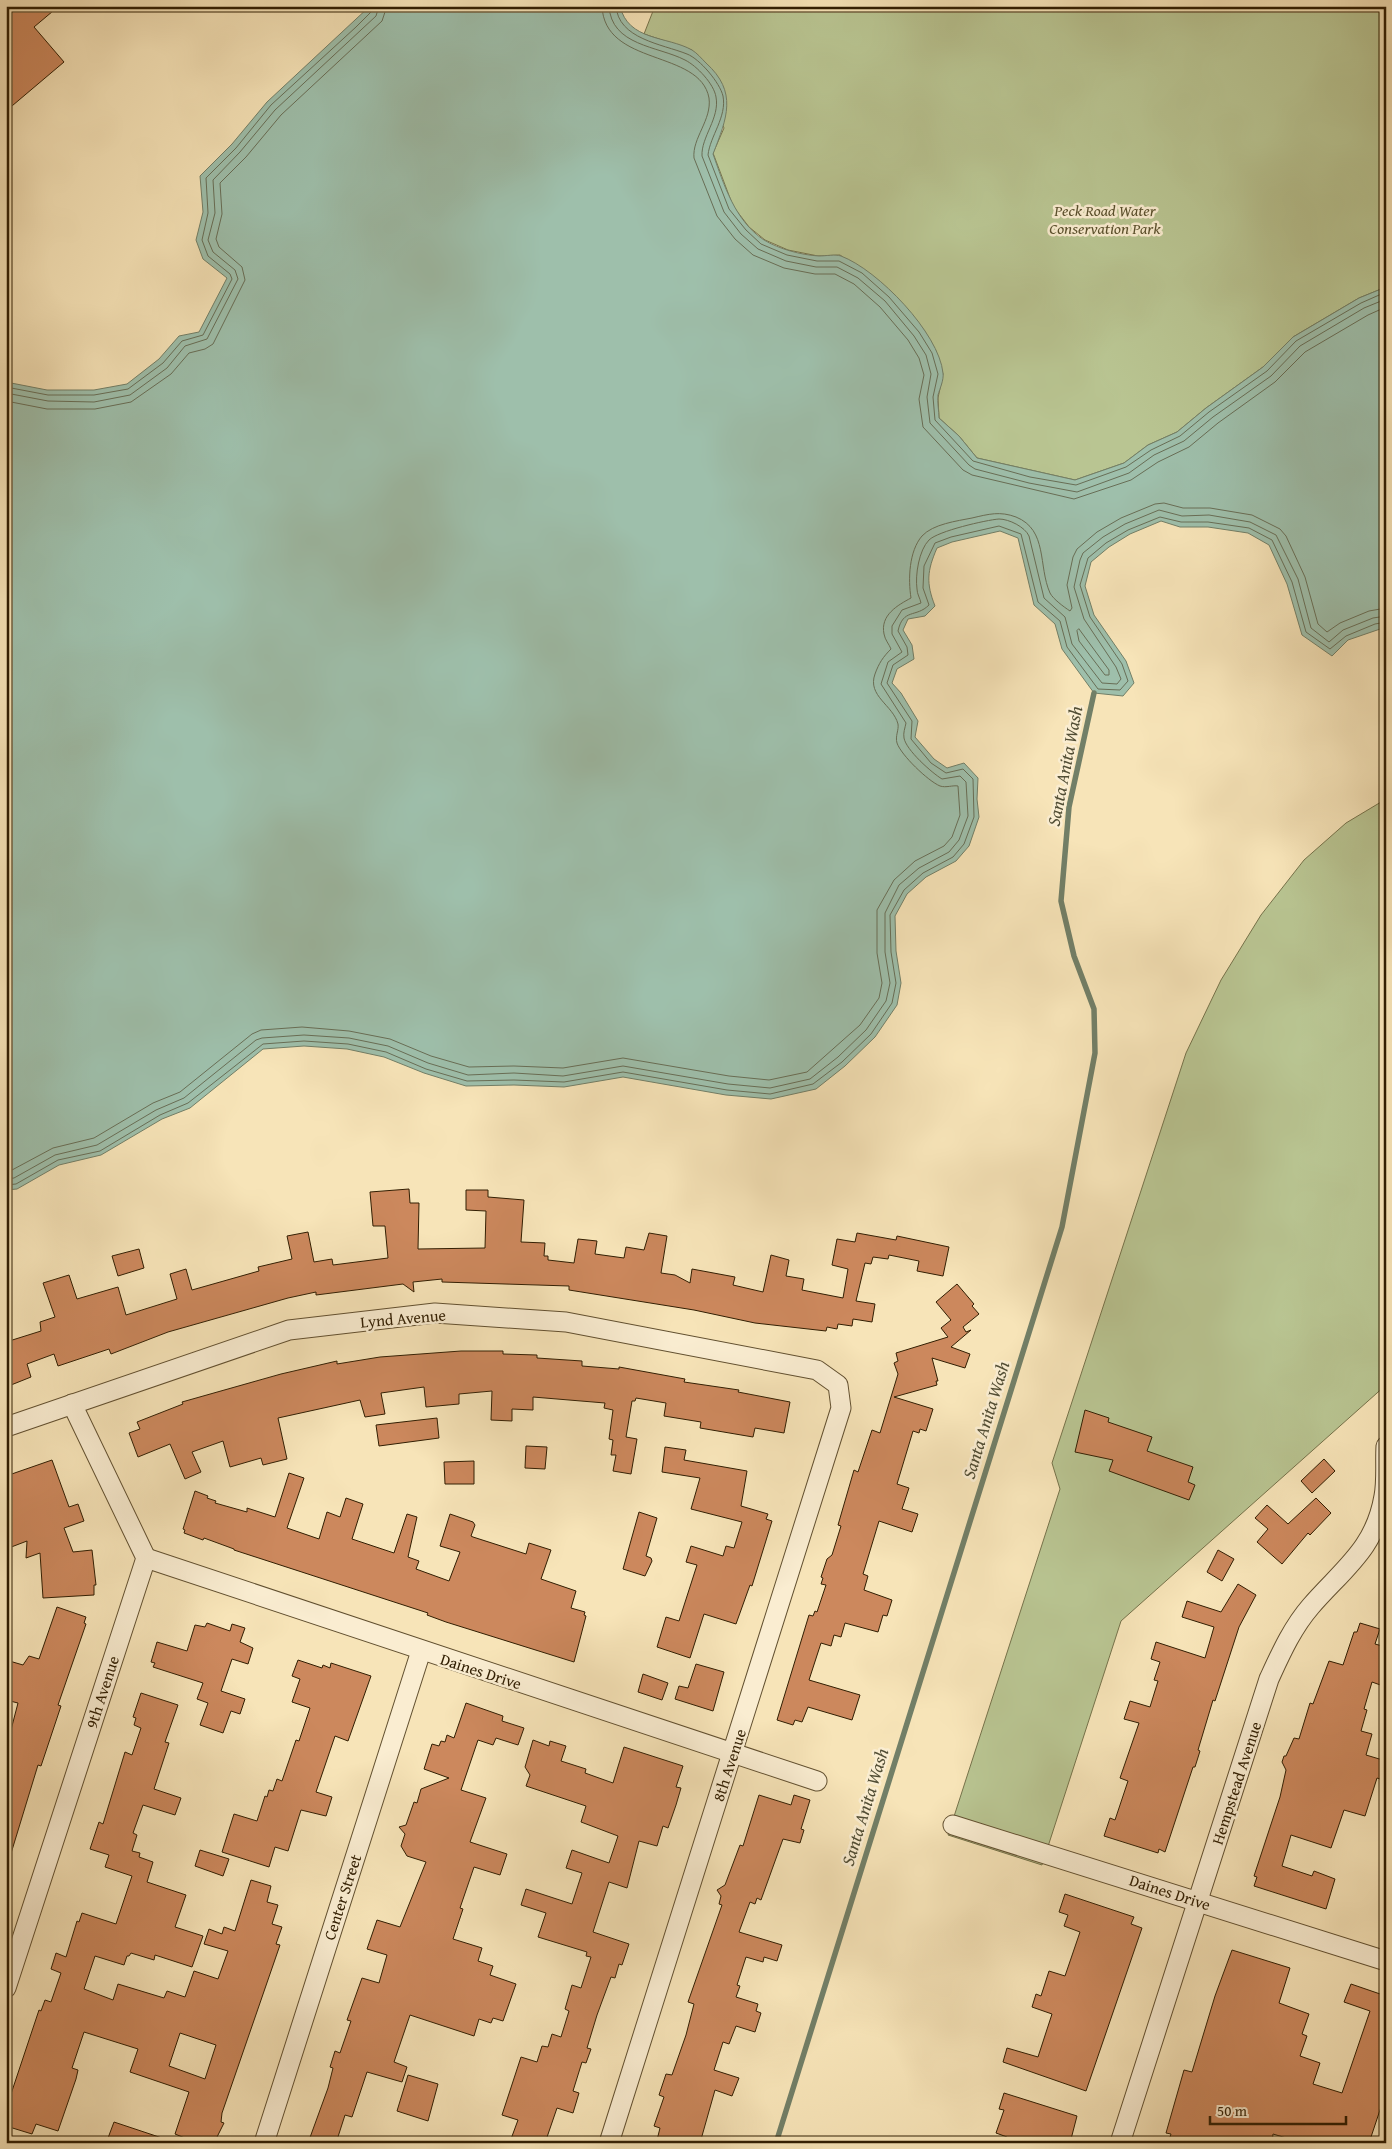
<svg xmlns="http://www.w3.org/2000/svg" width="1392" height="2149" viewBox="0 0 1392 2149" font-family="'Gentium Book Plus',serif">
	<style>
		.green { fill: #b9c592; stroke: #75724a }
		.water { fill: #9ebfab; stroke: #727f67 }
		.lines { fill: none; stroke-linecap: round; stroke-linejoin: round }
		.shore { stroke: #686e56; stroke-width: 1 }
		.stream { stroke: #727f67; stroke-width: 5.5 }
		.building { fill: #cc885d; stroke: #311e02; fill-rule: evenodd }
		.minor-casing { stroke: #625030; stroke-width: 21 }
		.minor { stroke: #faedd1; stroke-width: 19 }
		.labels { text-anchor: middle; stroke-width: 5; stroke-linejoin: round; paint-order: stroke }
		.park-label { font-size: 16px; font-style: italic; fill: #5a502d; stroke: #faedd1 }
		.street-label { font-size: 16px; fill: #311e02; stroke: #faedd1 }
		.water-label { font-size: 18px; font-style: italic; fill: #524e35; stroke: #faedd1 }
	</style>
	<rect width="100%" height="100%" fill="#f7e4b8"/>
	<filter id="stains"><feTurbulence type="fractalNoise" baseFrequency=".004" numOctaves="4"/><feColorMatrix values="0 0 0 0 .2 0 0 0 0 .09 0 0 0 0 .02 0 0 0 .5 -.17"/></filter>
	<radialGradient id="worn" r=".72"><stop offset=".6" stop-color="#630" stop-opacity="0"/><stop offset="1" stop-color="#630" stop-opacity=".3"/></radialGradient>
	<!-- green -->
	<g class="green">
		<path d="M655,6H1386V287L1359,298L1293,337L1263,367L1206,408L1177,432L1148,445L1124,463L1075,480L977,458L959,436L939,418L938,398L943,374L936,351L923,329L893,293L840,255L818,256L788,250L765,240L749,227L733,206L713,153L724,128L692,50L644,34Z"/>
		<path d="M1386,799V1385L1121,1621L1042,1865L948,1835L1060,1489L1052,1463L1186,1053L1221,980L1261,915L1304,860L1346,823Z"/>
	</g>
	<!-- water -->
	<path class="water" d="M370,6H620C628,41 667,36 692,50C697,53 702,59 706,63C738,92 727,118 713,154C724,185 735,221 764,240C779,249 801,255 819,256C826,256 835,254 841,256C878,270 939,333 943,373C944,380 940,388 938,395C937,402 939,411 939,418L959,436L977,458L1075,480L1124,463L1148,445L1177,432L1206,408L1263,367L1293,337L1359,298L1386,287V627L1348,640L1332,656L1302,635L1287,584L1269,545L1248,533L1208,527H1180L1161,521L1130,534L1109,547L1091,562L1085,586L1094,615L1126,661L1134,683L1123,696L1094,693L1062,649L1055,624L1034,605L1018,538L1000,531L952,542L937,548C927,571 926,583 935,606L925,616L908,619L903,630L912,645L914,659L897,669L892,683L901,693L918,721L915,737L934,759L947,768L964,763L978,778L977,799L979,817L969,846L956,861L926,877L907,894L895,916L896,951L901,983L897,1005L875,1037L845,1066L816,1089L771,1099L726,1095L623,1077L564,1087L514,1085L466,1086L424,1073L384,1057L347,1049L304,1046L263,1049L190,1108L162,1119L101,1155L59,1165L17,1189L6,1190V382L47,390H94L127,384L159,359L179,336L199,332L227,278L203,259L196,240L203,212L200,176L232,144L267,102Z"/>
	<g class="lines">
		<!-- shore -->
		<g class="shore">
			<path d="M602,6C604,67 700,49 709,98C712,120 692,138 694,158L717,216L735,239L753,255L784,268L815,274H835L854,284L880,307L908,340L919,358L924,375L919,399L923,427L963,470L972,475L1074,499L1131,480L1158,462L1189,447L1218,423L1275,382L1305,352L1368,315L1386,307"/>
			<path d="M609,6C611,46 658,46 685,60C697,66 714,84 716,97C720,118 701,137 702,156L724,212L741,234L758,249L786,261L816,267H837L858,278L885,301L914,336L926,355L931,374L927,397L930,423L969,465L975,469L1029,483L1077,492L1129,473L1154,455L1184,441L1213,417L1271,376L1300,346L1364,308L1386,299"/>
			<path d="M616,6C618,39 662,44 687,54C700,59 720,83 723,96C727,117 710,136 708,155L729,209L746,230L761,244L787,255L817,261H839L862,273L889,297L919,332L932,353L938,374L933,397L935,420L973,461L1030,477L1076,485L1126,467L1151,450L1180,436L1209,412L1267,371L1296,341L1361,303L1386,292"/>
			<path d="M6,387L48,395H94L128,389L163,363L182,341L203,335L232,279L230,274L208,256L202,240L208,213L206,178L236,148L271,105L356,27L372,11L373,6"/>
			<path d="M6,393L48,401L94,402L130,395L167,368L185,346L207,339L238,279L235,270L213,252L208,240L215,213L213,180L240,152L275,110L376,16L379,6"/>
			<path d="M6,401L47,409H95L131,402L171,374L189,353L205,349L213,344L245,280L242,267L219,247L216,239L222,214L220,183L246,157L281,115L382,21L387,6"/>
			<path d="M1079,629L1109,670V675H1105L1079,641L1077,631Z"/>
			<path d="M6,1171L12,1170L53,1148L94,1138L153,1103L180,1092L252,1034L261,1030L302,1027L349,1031L390,1039L431,1056L469,1067L514,1066L563,1068L623,1058L729,1076L769,1080L807,1072L860,1025L879,998L882,983L877,953V910L894,880L915,861L944,846L952,837L960,815L958,786C953,785 946,788 940,786C928,781 901,755 897,743C895,736 899,730 898,724C893,705 867,696 875,674C879,663 883,657 891,649C889,644 885,640 884,634C880,615 898,605 911,598C908,579 909,551 922,536C933,524 957,521 972,518C989,514 1000,511 1016,517C1048,530 1038,566 1050,593C1053,599 1064,607 1070,611L1072,608L1067,585L1073,557L1077,549L1097,532L1121,518L1155,504L1164,503L1183,508H1210L1252,515L1280,529L1286,536L1305,577L1318,624L1327,632L1340,623L1369,611L1386,608"/>
			<path d="M6,1179L14,1178L55,1155L97,1145L156,1110L184,1098L256,1040L262,1038L304,1035L349,1038L388,1046L428,1063L468,1075L514,1073L563,1076L623,1066L728,1084L770,1088L810,1079L838,1057L866,1030L886,1001L890,983L885,952V913L899,885L919,868L949,852L959,840L968,816L966,782L960,776L942,779C932,773 906,750 904,738C903,733 905,728 906,723L881,684L888,662L902,652L892,634V626L902,610L921,603C920,598 917,594 917,589C915,575 919,550 929,540C938,531 986,520 999,519C1009,519 1025,527 1029,536L1044,598L1065,617L1072,644L1102,683L1117,684L1121,679L1116,667L1084,619L1074,587L1080,560L1083,553L1103,537L1125,524L1159,510L1182,516L1209,515L1250,522L1276,535L1298,579L1311,628L1329,642L1343,630L1373,618L1386,616"/>
			<path d="M6,1185L16,1184L58,1160L100,1151L160,1115L188,1103L263,1044L304,1041L348,1044L386,1052L426,1069L467,1081L514,1080L564,1082L623,1072L727,1090L770,1094L813,1084L842,1062L871,1034L892,1003L896,983L891,952L890,915L904,890L923,873L953,857L964,844L974,817L973,779L963,769L946,773L931,763L911,739L912,721L887,683L893,665L908,655L907,647L898,631C903,608 916,618 929,605L923,588L924,566L935,543L951,537L999,526L1021,534L1038,602L1060,621L1067,647L1098,689L1120,690L1128,681L1122,664L1090,617L1080,585L1088,558L1106,543L1128,530L1160,517L1181,522H1208L1249,528L1272,540L1292,582L1306,632L1330,649L1346,636L1375,624L1386,622"/>
		</g>
		<!-- stream -->
		<path class="stream" d="M776,2143L1062,1227L1095,1053L1094,1009L1074,956L1061,901L1069,807L1094,693"/>
	</g>
	<!-- building -->
	<g class="building">
		<path d="M6,6H59L34,27L64,62L6,111Z"/>
		<path d="M409,1189L410,1203H419L418,1249L485,1248L486,1211L466,1210V1190H488V1197L524,1200L521,1242L545,1243L544,1256H548V1260L574,1263L578,1239L597,1241L595,1254L624,1258L626,1247L644,1250L649,1233L667,1236L661,1273L675,1275L690,1283L692,1269L735,1277L733,1285L763,1292L771,1255L789,1260L786,1276L804,1279L802,1290L843,1298L848,1269L832,1265L837,1239L855,1242L857,1233L896,1240L897,1236L949,1247L943,1276L917,1271L919,1261L889,1255L888,1259L873,1257L871,1264L865,1263L856,1301L875,1304L872,1322L853,1319L852,1326L838,1324L837,1329L827,1327L826,1331L755,1323L694,1310L569,1290V1286L442,1282V1279L413,1282L414,1292L403,1284L316,1295V1292L288,1298L168,1332L111,1354L109,1349L58,1366L54,1354L27,1364L31,1377L6,1387V1342L41,1331L40,1322L55,1317L43,1283L69,1275L77,1299L118,1287L126,1315L177,1299L170,1274L186,1269L192,1290L259,1271L258,1267L292,1259L287,1236L308,1232L314,1262L332,1259L333,1265L388,1258L385,1226H373L370,1192Z"/>
		<path d="M139,1249L144,1268L118,1276L112,1256Z"/>
		<path d="M957,1284L974,1304L972,1306L979,1314L963,1327L966,1332L971,1330L951,1347L970,1354L965,1368L932,1358L938,1381H936L937,1385L894,1397L933,1409L926,1431L920,1429L919,1433L913,1431L897,1484L909,1488L902,1509L918,1514L912,1532L879,1521L863,1574L868,1576L864,1590L892,1600L887,1616L883,1615L878,1632L845,1623L841,1637L834,1635L831,1646L821,1643L809,1680L860,1695L852,1720L808,1707L802,1722L795,1720L793,1725L777,1720L809,1615L813,1616L815,1611L817,1612L826,1585L821,1584L823,1578L821,1577L827,1559L832,1555L841,1526L838,1525L854,1470L858,1472L872,1430L880,1433L898,1374L894,1363L898,1361L896,1353L948,1337L941,1328L951,1320L936,1302Z"/>
		<path d="M461,1351H503V1354L537,1355V1358L582,1361V1366L619,1369V1367L685,1379L684,1382L739,1390L738,1392L790,1402L784,1433L755,1428L753,1437L700,1428L701,1422L664,1416L666,1403L636,1398L635,1401H632L626,1437L637,1439L631,1474L613,1471L616,1455H611L613,1440L609,1439L613,1410L604,1408L605,1403L533,1397V1410L512,1409V1421L491,1420L492,1391L459,1394V1404L426,1407L424,1387L381,1393L385,1414L365,1417L360,1400L278,1418L287,1459L263,1465L261,1458L230,1467L223,1441L192,1452L201,1472L185,1479L170,1444L138,1457L129,1433L140,1429L137,1422L183,1404L182,1402L281,1374L337,1361V1364L380,1357Z"/>
		<path d="M1085,1410L1109,1418L1108,1422L1152,1437L1147,1451L1193,1467L1188,1482L1195,1485L1189,1500L1109,1471L1113,1460L1075,1452Z"/>
		<path d="M437,1418L439,1438L379,1446L376,1425Z"/>
		<path d="M526,1446L547,1447L545,1469L525,1468Z"/>
		<path d="M665,1447L686,1450L684,1460L747,1471L741,1506L768,1514L766,1519L772,1521L752,1586L750,1585L736,1624L704,1614L690,1658L657,1647L666,1617L679,1621L697,1565L686,1562L691,1546L723,1556L726,1546L734,1548L742,1522L691,1509L700,1478L662,1472Z"/>
		<path d="M1324,1459L1335,1471L1312,1493L1301,1481Z"/>
		<path d="M52,1460L69,1507L78,1504L84,1521L64,1528L73,1552L92,1550L96,1585H94V1595L43,1598L40,1553L26,1558L27,1541L6,1549V1476Z"/>
		<path d="M474,1461V1484H445L444,1462Z"/>
		<path d="M289,1473L304,1478L287,1528L319,1539L327,1512L340,1517L346,1498L363,1504L352,1539L394,1553L407,1514L417,1517L408,1557L419,1561L416,1569L449,1581L460,1552L440,1546L450,1514L473,1522L475,1525L471,1536L473,1537L526,1554L529,1543L551,1550L541,1579L576,1591L571,1608L585,1612L584,1615L586,1616L574,1662L446,1622L427,1615L428,1613L234,1550V1549L204,1538L203,1540L184,1533L185,1530L183,1529L195,1491L208,1496L207,1498L216,1501L215,1503L247,1512V1508L275,1517Z"/>
		<path d="M1316,1498L1331,1513L1310,1535L1308,1533L1282,1564L1257,1542L1268,1529L1255,1518L1267,1505L1288,1524Z"/>
		<path d="M639,1512L657,1518L646,1556L651,1558L652,1561L645,1576L623,1569Z"/>
		<path d="M1218,1550L1234,1559L1222,1581L1207,1572Z"/>
		<path d="M1238,1584L1256,1595L1239,1627L1215,1701L1213,1700L1198,1750L1200,1751L1195,1767H1193L1165,1852L1159,1849L1158,1853L1104,1836L1110,1818L1115,1820L1128,1781L1120,1778L1139,1723L1124,1719L1130,1701L1150,1707L1158,1681L1154,1680L1160,1662L1151,1659L1156,1642L1205,1658L1214,1627L1182,1617L1187,1601L1221,1612Z"/>
		<path d="M57,1607L86,1617L84,1623L86,1624L58,1705L61,1706L41,1766L38,1765L9,1860L6,1859V1749L18,1703L6,1700V1660L23,1665L29,1656L39,1659Z"/>
		<path d="M207,1623L230,1631L232,1624L245,1628L240,1642L253,1648L248,1664L232,1659L221,1691L245,1699L240,1714L231,1711L223,1733L200,1725L208,1703L197,1699L203,1683L153,1667L155,1663L151,1662L157,1642L187,1651L195,1625L205,1627Z"/>
		<path d="M1360,1623L1380,1629L1375,1644L1386,1647V1687L1372,1682L1364,1709L1367,1710L1361,1731L1372,1734L1366,1755L1386,1761V1781L1377,1778L1365,1816L1344,1810L1331,1848L1291,1835L1282,1866L1312,1876L1314,1871L1335,1879L1326,1909L1254,1886L1257,1877L1254,1876L1280,1797L1286,1770L1282,1762L1284,1756H1286L1294,1738L1299,1739L1310,1703L1313,1704L1329,1661L1343,1665L1354,1632H1357Z"/>
		<path d="M298,1660L322,1668L323,1665L330,1668L331,1663L371,1676L348,1741L335,1736L316,1792L332,1797L326,1816L301,1810L288,1851L275,1847L269,1867L222,1852L234,1814L257,1821L265,1796L267,1797L269,1790L273,1791L277,1779L282,1781L296,1740L299,1741L310,1708L292,1702L300,1679L292,1676Z"/>
		<path d="M696,1664L724,1672L713,1711L675,1699L679,1686L688,1688Z"/>
		<path d="M643,1674L668,1683L662,1700L638,1692Z"/>
		<path d="M141,1693L178,1705L165,1742L169,1743L154,1789L181,1798L175,1815L143,1805L133,1833L137,1835L132,1851L140,1853L139,1857L153,1862L147,1882L186,1895L175,1927L203,1936L192,1967L155,1955L154,1960L131,1953L129,1956H127L124,1965L95,1956L84,1989L113,2000L118,1984L164,1998L167,1991L185,1997L194,1971L218,1979L228,1951L204,1944L209,1929L222,1934L224,1927L235,1931L251,1880L271,1886L267,1902L278,1905L272,1924L282,1927L276,1944L280,1945L222,2113L221,2122L224,2123L214,2143H197L175,2134L189,2092L130,2072L138,2049L84,2032L72,2068L78,2070L76,2079L58,2131L36,2124L32,2134L6,2126V2109L39,2010L41,2011L45,2000L51,2002L61,1973L51,1969L56,1953L66,1957L77,1921L79,1922L82,1913L116,1924L132,1876L105,1867L109,1855L90,1849L99,1822L103,1824L125,1752L132,1755L141,1728L134,1725L136,1718L133,1717ZM180,2033L216,2045L205,2079L169,2066Z"/>
		<path d="M466,1703L503,1716L502,1721L524,1728L518,1745L496,1738L493,1745L478,1740L461,1790L486,1798L470,1842L507,1854L500,1875L474,1867L460,1908L463,1909L453,1939L482,1948L478,1961L493,1966L490,1975L516,1984L510,2001L503,2021L493,2018L491,2023L479,2019L474,2036L410,2015L394,2062L407,2067L402,2082L367,2072L352,2117L345,2115L336,2143H308L328,2088L333,2068L330,2067L335,2051L340,2053L351,2021L347,2020L362,1978L379,1983L387,1955L367,1949L377,1920L400,1927L426,1862L407,1856L401,1846L405,1834L399,1827L406,1825L414,1802L417,1803L421,1789L449,1778L424,1769L432,1744L439,1746L441,1741L445,1742L447,1735L454,1738Z"/>
		<path d="M533,1740L549,1746L550,1741L566,1746L561,1761L586,1769L585,1773L613,1783L624,1747L683,1766L676,1787L681,1788L676,1805L668,1828L663,1826L657,1846L639,1841L627,1888L609,1882L593,1932L629,1944L622,1965L619,1964L615,1978L611,1977L597,2015L587,2048L591,2049L586,2063L582,2062L573,2091L579,2093L573,2113L557,2108L545,2143H521L511,2139L518,2120L502,2115L521,2057L537,2062L542,2046L548,2047L552,2034L561,2037L569,2011L565,2009L572,1985L581,1988L591,1957L586,1956L587,1952L538,1937L546,1913L521,1905L526,1889L572,1904L582,1873L566,1868L572,1850L609,1863L618,1836L581,1822L586,1806L526,1786L530,1775L525,1767Z"/>
		<path d="M759,1795L791,1805L794,1795L810,1800L801,1829L804,1830L800,1843L783,1839L761,1900L757,1898L755,1904L750,1902L739,1932L782,1945L777,1961L764,1957L763,1962L746,1957L737,1985L740,1986L736,1997L758,2004L756,2011L761,2013L755,2032L736,2026L729,2044L723,2042L714,2070L739,2078L732,2096L715,2090L700,2143H666L657,2140L660,2128L654,2126L664,2097L659,2095L666,2074L672,2075L686,2035L694,2004L688,2002L722,1905L719,1904L721,1896L717,1890L725,1885L740,1845L743,1846Z"/>
		<path d="M200,1850L229,1859L223,1876L195,1866Z"/>
		<path d="M1065,1894L1134,1917L1131,1924L1142,1928L1086,2091L1003,2062L1007,2048L1038,2057L1052,2014L1032,2007L1036,1994L1041,1996L1049,1971L1065,1976L1080,1932L1064,1926L1068,1915L1059,1912Z"/>
		<path d="M1232,1950L1290,1968L1279,2003L1309,2014L1302,2034L1307,2036L1300,2056L1320,2063L1313,2084L1342,2093L1370,2011L1344,2002L1351,1984L1386,1996V2092L1369,2143H1303L1273,2134L1272,2143H1168L1171,2134L1166,2133L1184,2070L1192,2072L1215,1996Z"/>
		<path d="M408,2075L438,2084L428,2121L397,2111Z"/>
		<path d="M1004,2093L1077,2116L1070,2143H1006L1007,2137L996,2133L1004,2110L999,2109Z"/>
		<path d="M114,2122L168,2140V2143H123L108,2138Z"/>
	</g>
	<g class="lines">
		<!-- minor casing -->
		<g class="minor-casing">
			<g id="minor">
				<path d="M6,1427L289,1330L435,1313L566,1322L817,1370L838,1385L841,1408L609,2143"/>
				<path d="M146,1558L817,1781"/>
				<path d="M953,1825L1386,1961"/>
				<path d="M6,1988L146,1558L72,1404"/>
				<path d="M264,2143L421,1651"/>
				<path d="M1120,2143L1269,1679C1281,1653 1292,1628 1311,1606C1343,1569 1375,1549 1384,1496C1387,1480 1385,1462 1386,1446"/>
			</g>
		</g>
		<!-- minor -->
		<use href="#minor" class="minor"/>
	</g>
	<g class="labels">
		<!-- park labels -->
		<g class="park-label">
			<text x="1105" y="216">Peck Road Water<tspan x="1105" dy="18">Conservation Park</tspan></text>
		</g>
		<!-- street labels -->
		<g class="street-label">
			<text transform="translate(403 1318) rotate(-5)" y="6">Lynd Avenue</text>
			<text transform="translate(481 1671) rotate(18)" y="6">Daines Drive</text>
			<text transform="translate(102 1692) rotate(-72)" y="6">9th Avenue</text>
			<text transform="translate(729 1765) rotate(-72)" y="6">8th Avenue</text>
			<text transform="translate(1236 1783) rotate(-72)" y="6">Hempstead Avenue</text>
			<text transform="translate(1170 1892) rotate(18)" y="6">Daines Drive</text>
			<text transform="translate(342 1897) rotate(-72)" y="6">Center Street</text>
		</g>
		<!-- water labels -->
		<g class="water-label">
			<text transform="translate(1065 766) rotate(-79)" y="6">Santa Anita Wash</text>
			<text transform="translate(986 1420) rotate(-73)" y="6">Santa Anita Wash</text>
			<text transform="translate(865 1807) rotate(-73)" y="6">Santa Anita Wash</text>
		</g>
	</g>
	<!-- margin -->
	<rect width="1392" height="2149" fill="none" stroke="#f7e4b8" stroke-width="25"/>
	<rect x="8" y="8" width="1377" height="2134" fill="none" stroke="#311e02" stroke-width="2.5"/>
	<rect x="12" y="12" width="1367" height="2124" fill="none" stroke="#311e02"/>
	<!-- scale -->
	<path d="M1210 2116v8h136v-8" fill="none" stroke="#311e02" stroke-width="2.5"/>
	<text x="1217" y="2116" font-size="15" fill="#311e02" stroke="#faedd1" stroke-width="4" paint-order="stroke">50 m</text>
	<rect width="100%" height="100%" filter="url(#stains)"/>
	<rect width="100%" height="100%" fill="url(#worn)"/>
</svg>
